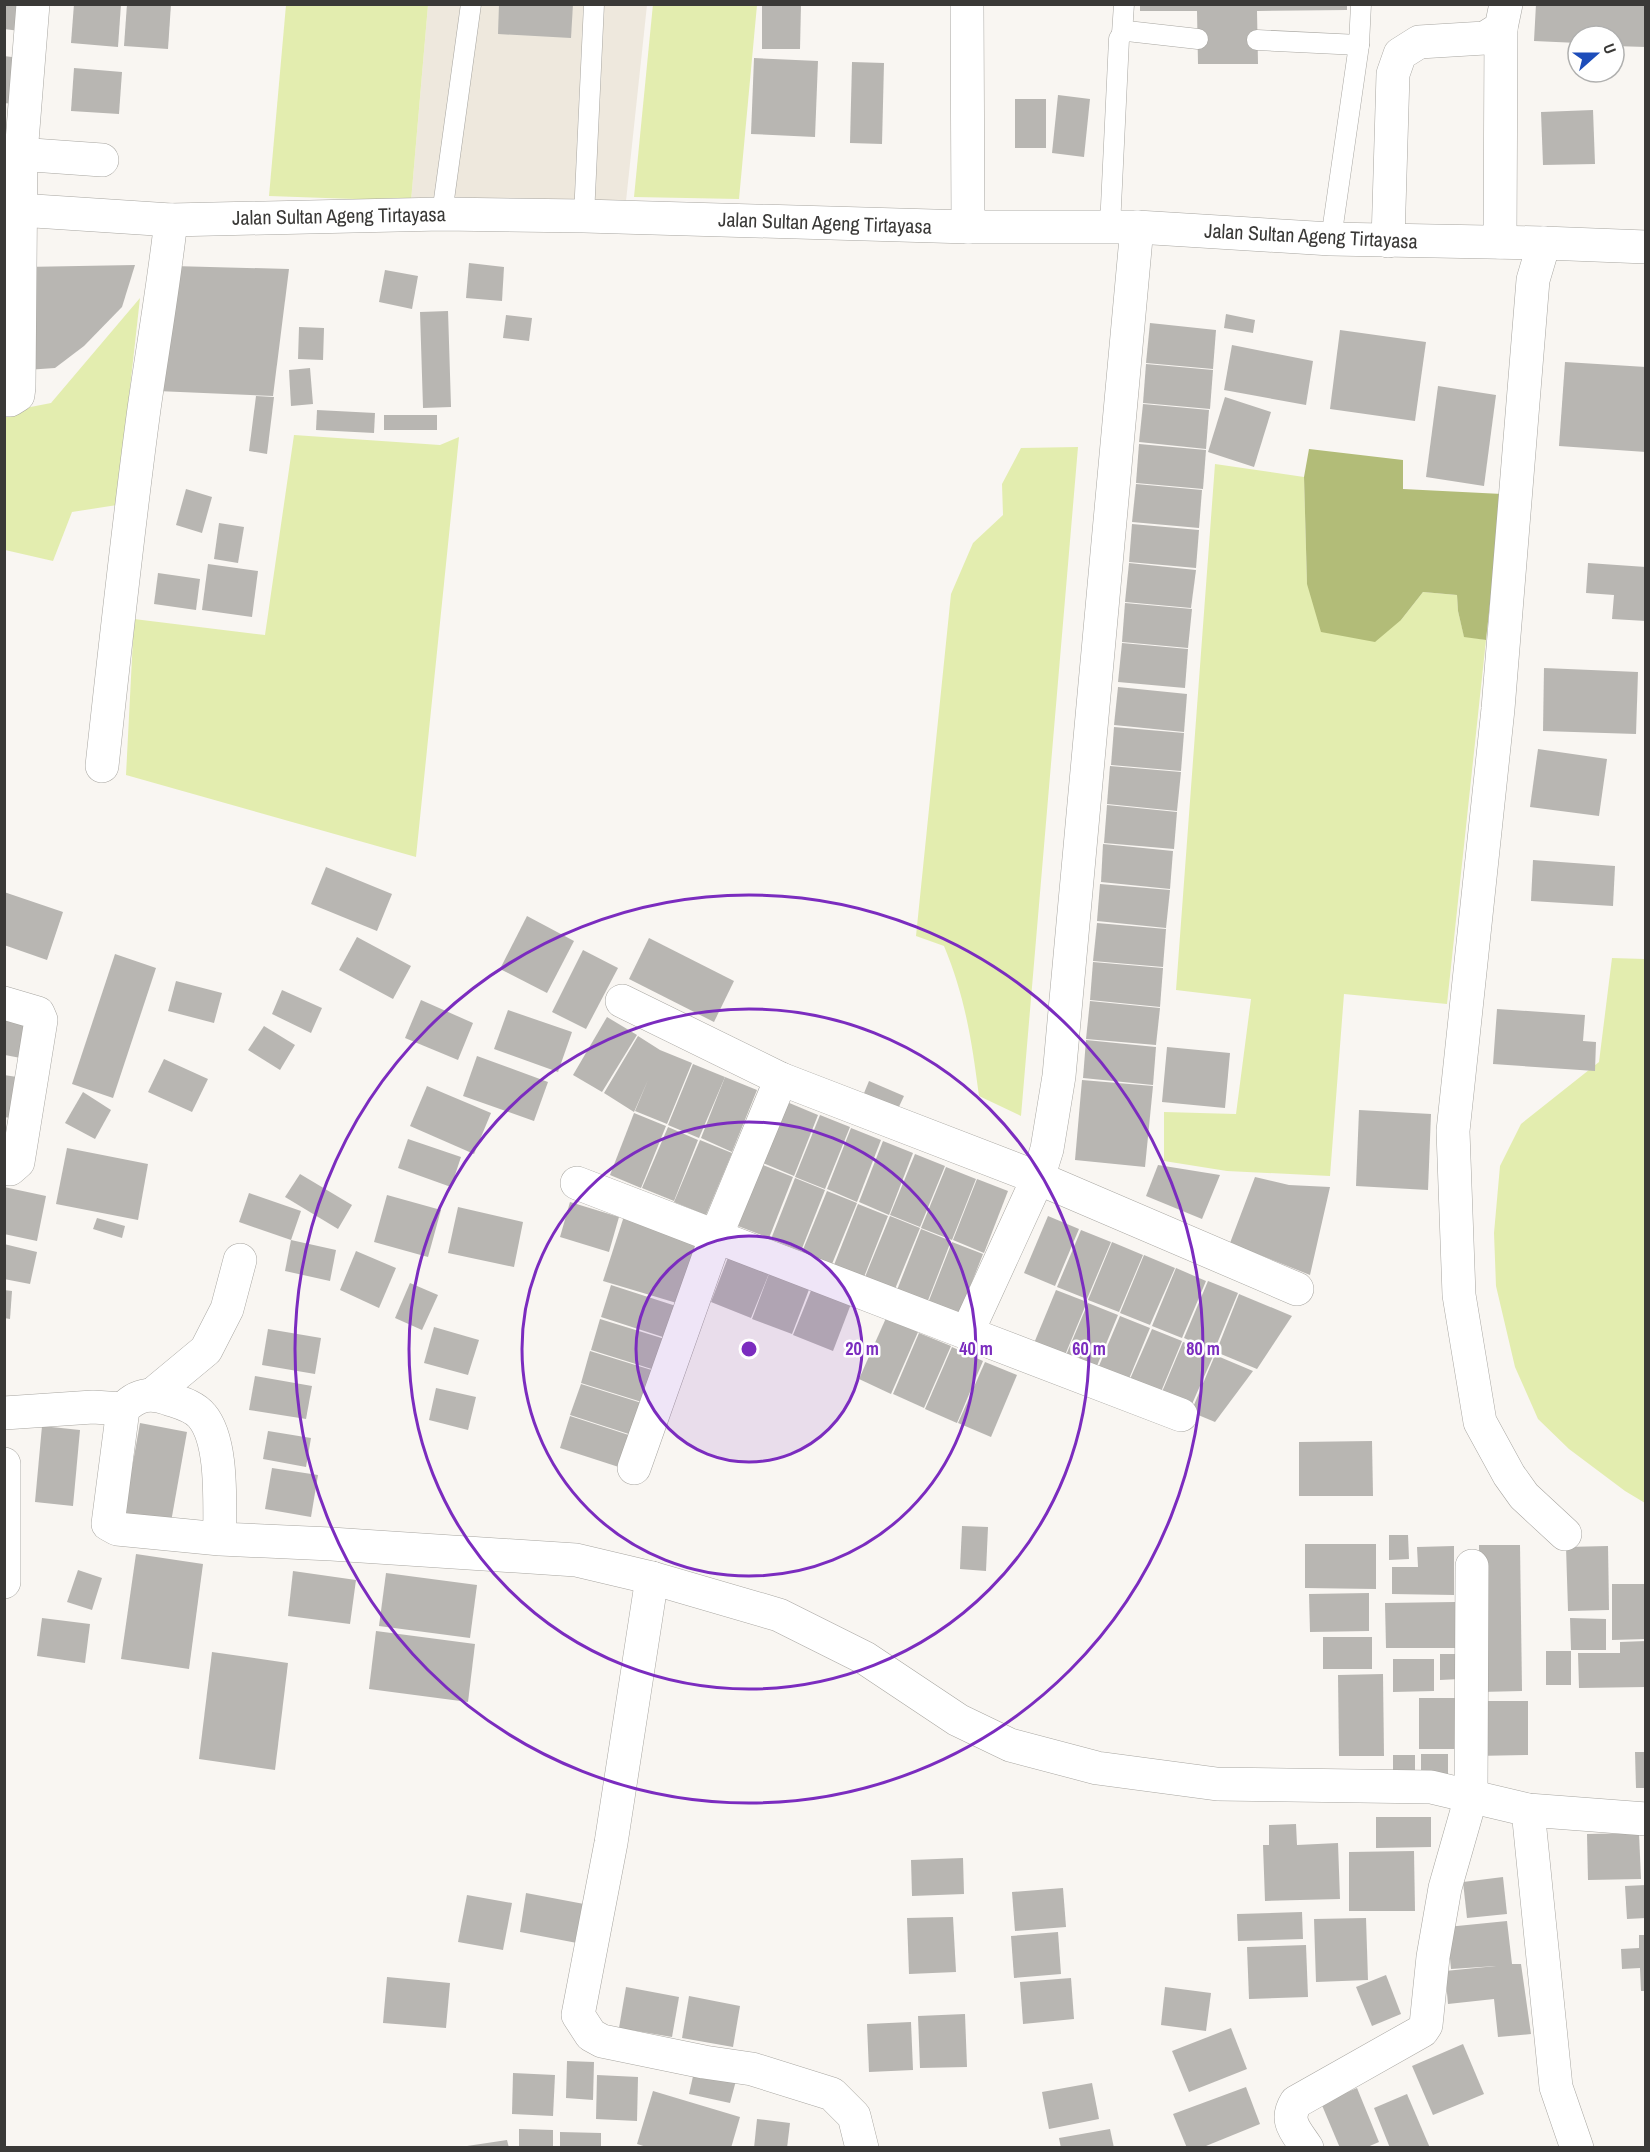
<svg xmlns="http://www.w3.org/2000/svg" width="1650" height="2152" viewBox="0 0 1650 2152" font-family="'Archivo Narrow',sans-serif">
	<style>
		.built { fill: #eee8dd }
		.green { fill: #e3edaf }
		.forest { fill: #b2bc78 }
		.building { fill: #b8b6b2 }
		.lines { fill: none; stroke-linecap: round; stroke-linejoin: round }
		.lane-casing { stroke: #a8a6a1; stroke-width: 21 }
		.street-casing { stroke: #a8a6a1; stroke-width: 34 }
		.primary-casing { stroke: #a8a6a1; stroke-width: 34 }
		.lane { stroke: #fff; stroke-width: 20 }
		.street { stroke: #fff; stroke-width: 33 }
		.primary { stroke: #fff; stroke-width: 33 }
		.ring { fill: none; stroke: #7b2cbf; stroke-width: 3 }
		.labels { text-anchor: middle; stroke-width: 5; stroke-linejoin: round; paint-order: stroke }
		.street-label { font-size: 20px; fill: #3a3937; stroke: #fff }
		.centre { fill: #7b2cbf; stroke: #fff; stroke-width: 3 }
		.ring-label { font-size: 18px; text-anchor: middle; font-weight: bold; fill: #7b2cbf; stroke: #fff; stroke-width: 5; stroke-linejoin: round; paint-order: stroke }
	</style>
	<rect width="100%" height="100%" fill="#f9f6f2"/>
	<!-- built -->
	<path class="built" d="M428,5H647L626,201H411Z"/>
	<!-- green -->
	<g class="green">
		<path d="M653,4L757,5L739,199L634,197Z"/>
		<path d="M286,5H428L411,201L269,196Z"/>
		<path d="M140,298L117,505L72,512L53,561L5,550V412L51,403Z"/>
		<path d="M294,435L440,445L459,437L416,857L126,775L134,619L265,635Z"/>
		<path d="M1078,447L1021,1116L979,1096C972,1042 965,996 944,946L916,936L951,594L973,543L1003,515L1002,484L1021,448Z"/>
		<path d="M1215,464L1304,477L1307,584L1401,620L1423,592L1457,595L1458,611L1464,636L1486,640L1447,1004L1344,994L1330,1176L1227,1171L1164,1161V1112L1236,1114L1251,999L1176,990Z"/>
		<path d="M1612,958L1645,959V1503L1625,1491L1569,1449L1538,1419L1515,1367L1496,1286L1494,1233L1500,1166L1521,1124L1599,1062Z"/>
	</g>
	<!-- forest -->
	<path class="forest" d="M1309,449L1403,460V489L1502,494L1486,640L1464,637L1458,611L1457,595L1423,592L1401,620L1375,642L1321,632L1307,584L1304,477Z"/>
	<!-- building -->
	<g class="building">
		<path d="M4,4H31L28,32L4,29Z"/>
		<path d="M74,4H121L118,47L71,43Z"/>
		<path d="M127,4H171L168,49L124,46Z"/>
		<path d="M499,4H573L571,38L498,34Z"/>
		<path d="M762,4H801L800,49H762Z"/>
		<path d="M1140,4H1347V10L1257,11L1258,64H1198L1197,11H1140Z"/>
		<path d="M1536,4H1646V47L1614,46V36H1578V43L1534,41Z"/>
		<path d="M4,56L27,59L22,105L4,103Z"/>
		<path d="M754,58L818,61L815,137L751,134Z"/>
		<path d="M852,62L884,63L882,144L850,143Z"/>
		<path d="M74,68L122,72L119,114L71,111Z"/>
		<path d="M1058,95L1090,99L1084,157L1052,153Z"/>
		<rect x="1015" y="99" width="31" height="49"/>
		<path d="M1593,110L1595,164L1543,165L1541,112Z"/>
		<path d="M469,263L504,267L502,301L466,298Z"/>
		<path d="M135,265L122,307L84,346L55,368L26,370L23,267Z"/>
		<path d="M173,266L289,269L273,396L157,391Z"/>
		<path d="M385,270L418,276L412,309L379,302Z"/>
		<path d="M448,311L451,407L423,408L420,312Z"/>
		<path d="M1226,314L1255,320L1253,333L1224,328Z"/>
		<path d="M506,315L532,318L529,341L503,338Z"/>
		<path d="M1150,323L1216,330L1213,369L1146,363Z"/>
		<path d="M299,327L324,328L323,360L298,359Z"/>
		<path d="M1340,330L1426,342L1415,421L1330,409Z"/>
		<path d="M1232,345L1313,361L1306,405L1224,390Z"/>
		<path d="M1565,362L1646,367V452L1559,446Z"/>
		<path d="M1146,364L1213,370L1210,409L1143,403Z"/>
		<path d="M310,368L313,404L291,406L289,370Z"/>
		<path d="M1438,386L1496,395L1484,486L1426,477Z"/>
		<path d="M256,396L274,397L267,454L249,451Z"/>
		<path d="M1225,397L1271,412L1254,467L1208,452Z"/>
		<path d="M1143,404L1209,410L1206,449L1139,442Z"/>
		<path d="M317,410L375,413L374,433L316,430Z"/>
		<rect x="384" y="415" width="53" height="15"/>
		<path d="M1139,444L1206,450L1203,489L1136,483Z"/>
		<path d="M1136,484L1202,490L1199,528L1132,522Z"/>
		<path d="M186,489L212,497L202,533L176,525Z"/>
		<path d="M219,523L244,527L238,563L214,559Z"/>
		<path d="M1132,524L1199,530L1196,568L1129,562Z"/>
		<path d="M1129,563L1196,570L1191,608L1125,602Z"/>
		<path d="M1588,563L1646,567V621L1612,619L1614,595L1586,593Z"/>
		<path d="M208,564L258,571L252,617L202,610Z"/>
		<path d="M158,573L200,579L196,610L154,604Z"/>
		<path d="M1125,603L1192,609L1188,648L1122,642Z"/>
		<path d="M1122,643L1188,649L1185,688L1118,682Z"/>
		<path d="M1544,668L1638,672L1636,734L1543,731Z"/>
		<path d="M1118,687L1187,694L1184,732L1114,725Z"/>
		<path d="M1114,727L1184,733L1181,771L1111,765Z"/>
		<path d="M1538,749L1607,759L1599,816L1530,807Z"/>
		<path d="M1110,766L1181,772L1177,811L1107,804Z"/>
		<path d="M1107,805L1177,812L1174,849L1104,843Z"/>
		<path d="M1103,844L1173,851L1170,889L1101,882Z"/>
		<path d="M1533,860L1615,866L1613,906L1531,901Z"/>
		<path d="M326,867L392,894L377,931L311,904Z"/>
		<path d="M1100,884L1170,890L1166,928L1097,921Z"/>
		<path d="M4,892L63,912L47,960L4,945Z"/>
		<path d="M527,916L574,941L547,993L500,969Z"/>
		<path d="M1097,923L1166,929L1163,967L1093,961Z"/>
		<path d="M357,937L411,966L393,999L339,970Z"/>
		<path d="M649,938L734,981L714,1022L629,979Z"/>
		<path d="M583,950L618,968L586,1029L552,1012Z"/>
		<path d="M115,954L156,968L113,1098L72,1084Z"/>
		<path d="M1093,962L1163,968L1160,1007L1090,1000Z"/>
		<path d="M176,981L222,993L214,1023L168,1011Z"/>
		<path d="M282,990L322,1008L311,1033L272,1014Z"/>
		<path d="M421,1000L473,1023L458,1060L405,1038Z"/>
		<path d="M1090,1001L1160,1008L1156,1045L1086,1039Z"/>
		<path d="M1497,1009L1585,1015L1583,1041L1596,1042L1595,1071L1493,1064Z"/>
		<path d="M508,1010L572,1032L558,1072L494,1049Z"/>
		<path d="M5,1013L38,1019L31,1060L5,1055Z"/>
		<path d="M607,1017L637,1035L602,1092L573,1075Z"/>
		<path d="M264,1026L295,1045L280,1070L248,1050Z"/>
		<path d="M638,1036L660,1050L692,1063L667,1124L635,1111L648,1080L634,1112L604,1093Z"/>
		<path d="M1086,1040L1156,1047L1153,1085L1083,1078Z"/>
		<path d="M1167,1047L1230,1053L1225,1108L1162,1102Z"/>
		<path d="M477,1056L548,1082L534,1121L463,1096Z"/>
		<path d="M164,1059L208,1079L192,1112L148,1092Z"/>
		<path d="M693,1064L725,1077L699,1138L668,1125Z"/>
		<path d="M4,1075L30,1079L23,1120L4,1117Z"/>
		<path d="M725,1077L757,1090L732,1152L701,1138Z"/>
		<path d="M1082,1080L1153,1086L1145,1167L1075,1160Z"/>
		<path d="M869,1081L904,1096L896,1113L862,1098Z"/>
		<path d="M427,1086L491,1113L474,1154L410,1126Z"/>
		<path d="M83,1092L111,1110L95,1139L65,1123Z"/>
		<path d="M787,1102L818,1115L794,1176L763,1163Z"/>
		<path d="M1359,1110L1431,1114L1428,1190L1356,1186Z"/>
		<path d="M634,1113L666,1126L641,1188L610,1175Z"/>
		<path d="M820,1115L850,1127L825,1189L795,1177Z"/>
		<path d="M668,1127L698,1140L674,1201L642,1188Z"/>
		<path d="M851,1128L881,1140L857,1202L827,1189Z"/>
		<path d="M408,1139L461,1157L451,1187L398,1168Z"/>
		<path d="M700,1140L732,1153L706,1215L674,1202Z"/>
		<path d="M883,1141L913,1153L889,1215L859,1202Z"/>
		<path d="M67,1148L148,1164L138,1220L56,1204Z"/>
		<path d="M915,1154L945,1166L920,1227L890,1215Z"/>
		<path d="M763,1165L793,1177L769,1238L738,1226Z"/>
		<path d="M1158,1165L1220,1175L1202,1219L1146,1196Z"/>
		<path d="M946,1167L976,1179L952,1240L921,1228Z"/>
		<path d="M300,1174L352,1205L338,1229L285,1197Z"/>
		<path d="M1255,1177L1289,1185L1330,1187L1310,1275L1230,1243Z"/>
		<path d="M795,1178L825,1190L801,1251L771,1239Z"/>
		<path d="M977,1179L1008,1191L984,1253L953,1240Z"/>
		<path d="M4,1187L46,1196L37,1241L4,1234Z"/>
		<path d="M827,1191L857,1203L832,1264L802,1252Z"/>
		<path d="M249,1193L301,1211L291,1240L239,1222Z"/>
		<path d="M387,1195L441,1210L428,1257L374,1242Z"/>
		<path d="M570,1202L619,1217L609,1252L560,1237Z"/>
		<path d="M858,1204L888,1216L864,1277L834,1265Z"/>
		<path d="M458,1207L523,1222L514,1267L448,1253Z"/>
		<path d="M625,1213L699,1244L680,1304L603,1281Z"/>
		<path d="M890,1216L920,1228L895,1289L865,1277Z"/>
		<path d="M1048,1216L1079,1229L1055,1286L1024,1273Z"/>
		<path d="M97,1218L125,1226L122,1238L93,1229Z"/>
		<path d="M921,1229L951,1241L927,1303L897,1290Z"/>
		<path d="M1081,1230L1111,1242L1087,1299L1057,1287Z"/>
		<path d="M291,1240L336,1250L330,1281L285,1271Z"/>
		<path d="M952,1242L983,1254L959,1315L928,1303Z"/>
		<path d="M1112,1242L1143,1255L1119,1312L1088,1300Z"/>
		<path d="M4,1244L37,1252L30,1284L4,1279Z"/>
		<path d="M356,1251L396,1268L379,1308L340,1290Z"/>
		<path d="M729,1255L770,1271L751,1318L711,1302Z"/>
		<path d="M1144,1255L1175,1268L1150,1325L1120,1313Z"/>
		<path d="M1176,1268L1206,1281L1182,1338L1152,1326Z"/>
		<path d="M770,1271L810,1287L792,1334L752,1319Z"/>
		<path d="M1208,1281L1238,1293L1214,1351L1184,1338Z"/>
		<path d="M410,1283L438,1295L422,1330L395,1318Z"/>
		<path d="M611,1285L679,1307L669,1339L601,1317Z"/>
		<path d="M812,1288L851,1304L833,1351L793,1335Z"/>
		<path d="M4,1290L12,1291L10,1319L4,1318Z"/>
		<path d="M1056,1290L1087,1302L1063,1360L1032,1348Z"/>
		<path d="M1239,1294L1292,1316L1257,1369L1216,1352Z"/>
		<path d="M1088,1303L1118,1315L1094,1373L1064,1360Z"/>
		<path d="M1120,1316L1150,1328L1126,1386L1096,1373Z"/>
		<path d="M886,1318L918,1332L891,1394L859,1379Z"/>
		<path d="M600,1319L668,1340L658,1371L591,1350Z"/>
		<path d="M434,1327L479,1340L468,1375L424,1363Z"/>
		<path d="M268,1329L321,1338L315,1374L262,1365Z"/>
		<path d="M1152,1329L1182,1341L1158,1399L1127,1386Z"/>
		<path d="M919,1333L951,1346L924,1408L893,1394Z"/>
		<path d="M1183,1342L1214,1354L1189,1411L1159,1399Z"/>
		<path d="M952,1347L983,1361L957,1423L925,1409Z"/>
		<path d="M590,1351L658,1372L648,1404L581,1383Z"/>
		<path d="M1215,1355L1253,1371L1215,1422L1191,1412Z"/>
		<path d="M985,1362L1017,1375L991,1437L958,1423Z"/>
		<path d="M255,1376L312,1386L306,1419L249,1410Z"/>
		<path d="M581,1384L648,1405L638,1437L570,1415Z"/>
		<path d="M436,1388L476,1397L468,1430L429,1420Z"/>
		<path d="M570,1416L638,1438L628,1470L560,1448Z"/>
		<path d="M140,1423L187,1432L171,1522L124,1513Z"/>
		<path d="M42,1426L80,1430L73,1506L35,1502Z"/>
		<path d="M268,1431L311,1438L306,1467L263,1459Z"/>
		<path d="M1372,1441L1373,1496H1299V1442Z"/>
		<path d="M272,1468L318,1475L311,1517L265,1509Z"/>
		<path d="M962,1526L988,1527L986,1571L960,1569Z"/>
		<path d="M1389,1535H1408L1409,1559L1389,1560Z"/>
		<path d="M1305,1544H1376V1589L1305,1588Z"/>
		<path d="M1479,1545H1520L1522,1691L1480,1692Z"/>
		<path d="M1454,1546V1595L1392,1594V1567H1418L1417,1547Z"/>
		<path d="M1608,1546L1609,1610L1568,1611L1566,1547Z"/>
		<path d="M136,1554L203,1564L189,1669L121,1659Z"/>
		<path d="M78,1570L102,1578L92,1610L67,1602Z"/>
		<path d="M293,1571L356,1580L350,1624L288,1616Z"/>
		<path d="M386,1573L477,1585L470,1638L379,1626Z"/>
		<path d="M1612,1584H1646V1639L1612,1640Z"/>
		<path d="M1369,1593V1631L1310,1632L1309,1594Z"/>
		<path d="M1455,1602V1648H1386L1385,1603Z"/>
		<path d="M42,1618L90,1624L85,1663L37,1656Z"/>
		<path d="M1570,1618L1606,1619V1650H1571Z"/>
		<path d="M376,1631L475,1644L468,1702L369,1689Z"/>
		<rect x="1323" y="1637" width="49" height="32"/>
		<path d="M1646,1641V1687L1579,1688L1578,1653H1620V1642Z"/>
		<rect x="1546" y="1651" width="25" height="34"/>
		<path d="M212,1652L288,1663L275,1770L199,1759Z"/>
		<path d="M1440,1654H1460V1679L1440,1680Z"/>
		<path d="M1393,1659H1434V1691L1393,1692Z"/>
		<path d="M1383,1674L1384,1756H1339L1338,1675Z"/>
		<rect x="1419" y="1698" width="40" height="51"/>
		<path d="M1474,1701H1528V1755L1475,1756Z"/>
		<path d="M1635,1752H1646V1788H1636Z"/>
		<rect x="1421" y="1754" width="27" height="23"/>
		<rect x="1393" y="1755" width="22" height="21"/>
		<path d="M1376,1817H1431V1847L1376,1848Z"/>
		<path d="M1296,1824L1297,1845L1338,1843L1340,1899L1265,1901L1263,1845H1269V1825Z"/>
		<path d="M1639,1833L1641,1879L1588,1880L1587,1834Z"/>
		<path d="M1414,1851L1415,1911H1349V1852Z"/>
		<path d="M963,1858L964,1894L912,1896L911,1860Z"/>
		<path d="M1503,1877L1507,1914L1467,1918L1463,1882Z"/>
		<path d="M1646,1885V1918L1627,1919L1625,1886Z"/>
		<path d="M1063,1888L1066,1927L1015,1931L1012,1892Z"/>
		<path d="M526,1893L584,1904L577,1943L520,1932Z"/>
		<path d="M467,1895L512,1903L503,1950L458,1942Z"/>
		<path d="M1302,1912L1303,1939L1238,1941L1237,1914Z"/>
		<path d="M953,1917L956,1972L909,1974L907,1918Z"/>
		<path d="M1366,1918L1368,1980L1316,1982L1314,1919Z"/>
		<path d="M1507,1921L1512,1964H1521L1531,2034L1498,2037L1494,1999L1448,2004L1445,1971L1496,1966L1451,1969L1447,1927Z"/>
		<path d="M1058,1932L1061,1974L1014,1978L1011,1936Z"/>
		<path d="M1639,1935H1646V1991H1641L1640,1968L1622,1969L1621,1949L1639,1948Z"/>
		<path d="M1306,1945L1308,1997L1249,1999L1247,1947Z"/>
		<path d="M1386,1975L1401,2014L1372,2026L1356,1987Z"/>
		<path d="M387,1977L450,1983L446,2028L383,2023Z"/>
		<path d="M1071,1978L1074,2019L1023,2024L1020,1982Z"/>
		<path d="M626,1987L679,1997L672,2037L619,2028Z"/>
		<path d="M1165,1987L1211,1993L1206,2031L1161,2025Z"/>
		<path d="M689,1996L740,2006L733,2047L682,2038Z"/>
		<path d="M965,2014L967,2067L920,2068L918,2016Z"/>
		<path d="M911,2022L913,2070L869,2072L867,2024Z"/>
		<path d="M1231,2028L1247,2069L1189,2092L1172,2051Z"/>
		<path d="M1463,2044L1484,2094L1433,2115L1412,2066Z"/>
		<path d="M567,2061L594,2062L593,2100L566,2098Z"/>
		<path d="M696,2063L738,2073L730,2103L689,2094Z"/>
		<path d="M513,2073L555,2075L553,2116L512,2114Z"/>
		<path d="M597,2075L638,2077L637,2121L596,2119Z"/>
		<path d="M1092,2083L1099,2119L1049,2129L1042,2092Z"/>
		<path d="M1246,2087L1260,2124L1201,2148H1187L1173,2114Z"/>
		<path d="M1357,2088L1379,2142L1365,2148H1340L1321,2103Z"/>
		<path d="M653,2091L740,2117L731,2148H650L637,2144Z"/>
		<path d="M1407,2094L1430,2148H1390L1374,2108Z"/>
		<path d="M757,2119L790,2123L787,2148H754Z"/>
		<path d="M519,2129L553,2130V2148H519Z"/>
		<path d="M1110,2129L1114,2148H1061L1059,2138Z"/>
		<path d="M560,2132L601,2133V2148H560Z"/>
		<path d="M507,2140L509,2148H467V2146Z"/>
	</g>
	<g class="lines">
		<!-- lane casing -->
		<g class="lane-casing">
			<g id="lane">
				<path d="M1122,34L1124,4"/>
				<path d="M1257,40L1359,45"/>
				<path d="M442,214L471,4"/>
				<path d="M584,216L594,4"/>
				<path d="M1110,227L1119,39L1122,34L1127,31L1198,39"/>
				<path d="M1331,239L1359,45L1361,4"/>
			</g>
		</g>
		<!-- street casing -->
		<g class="street-casing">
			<g id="street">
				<path d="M967,4L968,227"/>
				<path d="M4,153L102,160"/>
				<path d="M1388,241L1393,74L1400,54L1419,42L1485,38L1501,28L1506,4"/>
				<path d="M1500,242L1501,28"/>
				<path d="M1544,243L1533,280L1498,709L1453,1131L1459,1295L1480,1422L1509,1475L1524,1496L1565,1534"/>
				<path d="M4,400H10L18,395L19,387L21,154L33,4"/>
				<path d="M102,766C115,647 128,528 144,409C153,346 164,283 171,220"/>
				<path d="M622,1001L781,1079L1038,1178L1297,1289"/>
				<path d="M4,1003L38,1013L41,1020L18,1162L10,1169L4,1168"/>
				<path d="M577,1183L967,1333L1038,1178L1047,1149L1059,1076L1137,227"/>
				<path d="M967,1333L1181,1415"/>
				<path d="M153,1394L206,1350L227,1309L240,1260"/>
				<path d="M4,1413L93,1407L123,1409"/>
				<path d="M4,1464V1582"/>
				<path d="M634,1468L716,1236L781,1079"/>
				<path d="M220,1539C219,1506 224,1442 202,1416C194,1406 181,1403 169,1399C151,1392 137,1394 123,1409L108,1524L117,1529L220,1539L331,1544L576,1560L652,1578L779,1615L865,1658L958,1720L1010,1745L1097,1768L1217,1784L1431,1787L1528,1810L1646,1819"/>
				<path d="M652,1578L611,1843L578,2015L591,2035L602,2041L704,2062L752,2069L832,2094L854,2116L862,2148"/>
				<path d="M1528,1810L1556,2087L1577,2148"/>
				<path d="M1307,2148C1296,2131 1284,2121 1296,2102L1422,2031L1426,2025L1433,1957L1445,1888L1471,1797L1472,1566"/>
			</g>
		</g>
		<!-- primary casing -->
		<g class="primary-casing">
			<path id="primary" d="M4,209L171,220L442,214L584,216L968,227H1137L1331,239L1544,243L1646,247"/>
		</g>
		<!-- lane -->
		<use href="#lane" class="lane"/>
		<!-- street -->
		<use href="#street" class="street"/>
		<!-- primary -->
		<use href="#primary" class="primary"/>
	</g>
	<!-- distance rings -->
	<circle cx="749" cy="1349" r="113" fill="#7b2cbf" fill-opacity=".12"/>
	<g class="ring">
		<circle cx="749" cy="1349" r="113"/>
		<circle cx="749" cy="1349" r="227"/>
		<circle cx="749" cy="1349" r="340"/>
		<circle cx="749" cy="1349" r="454"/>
	</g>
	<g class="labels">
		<!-- street labels -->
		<g class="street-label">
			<text transform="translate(339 216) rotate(-1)" y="7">Jalan Sultan Ageng Tirtayasa</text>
			<text transform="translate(825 223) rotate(2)" y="7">Jalan Sultan Ageng Tirtayasa</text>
			<text transform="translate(1311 236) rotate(3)" y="7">Jalan Sultan Ageng Tirtayasa</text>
		</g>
	</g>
	<circle cx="749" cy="1349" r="9" class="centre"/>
	<g class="ring-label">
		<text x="862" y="1355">20 m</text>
		<text x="976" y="1355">40 m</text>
		<text x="1089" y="1355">60 m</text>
		<text x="1203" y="1355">80 m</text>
	</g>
	<!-- border -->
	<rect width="1650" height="2152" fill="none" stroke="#3a3937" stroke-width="12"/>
	<!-- north arrow -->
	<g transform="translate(1596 54) rotate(69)"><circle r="28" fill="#ffffff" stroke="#b0b0af" stroke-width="1.5"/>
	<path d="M0-4.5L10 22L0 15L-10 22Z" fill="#1d4dba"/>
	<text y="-9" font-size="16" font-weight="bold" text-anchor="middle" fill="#3a3937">U</text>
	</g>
</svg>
